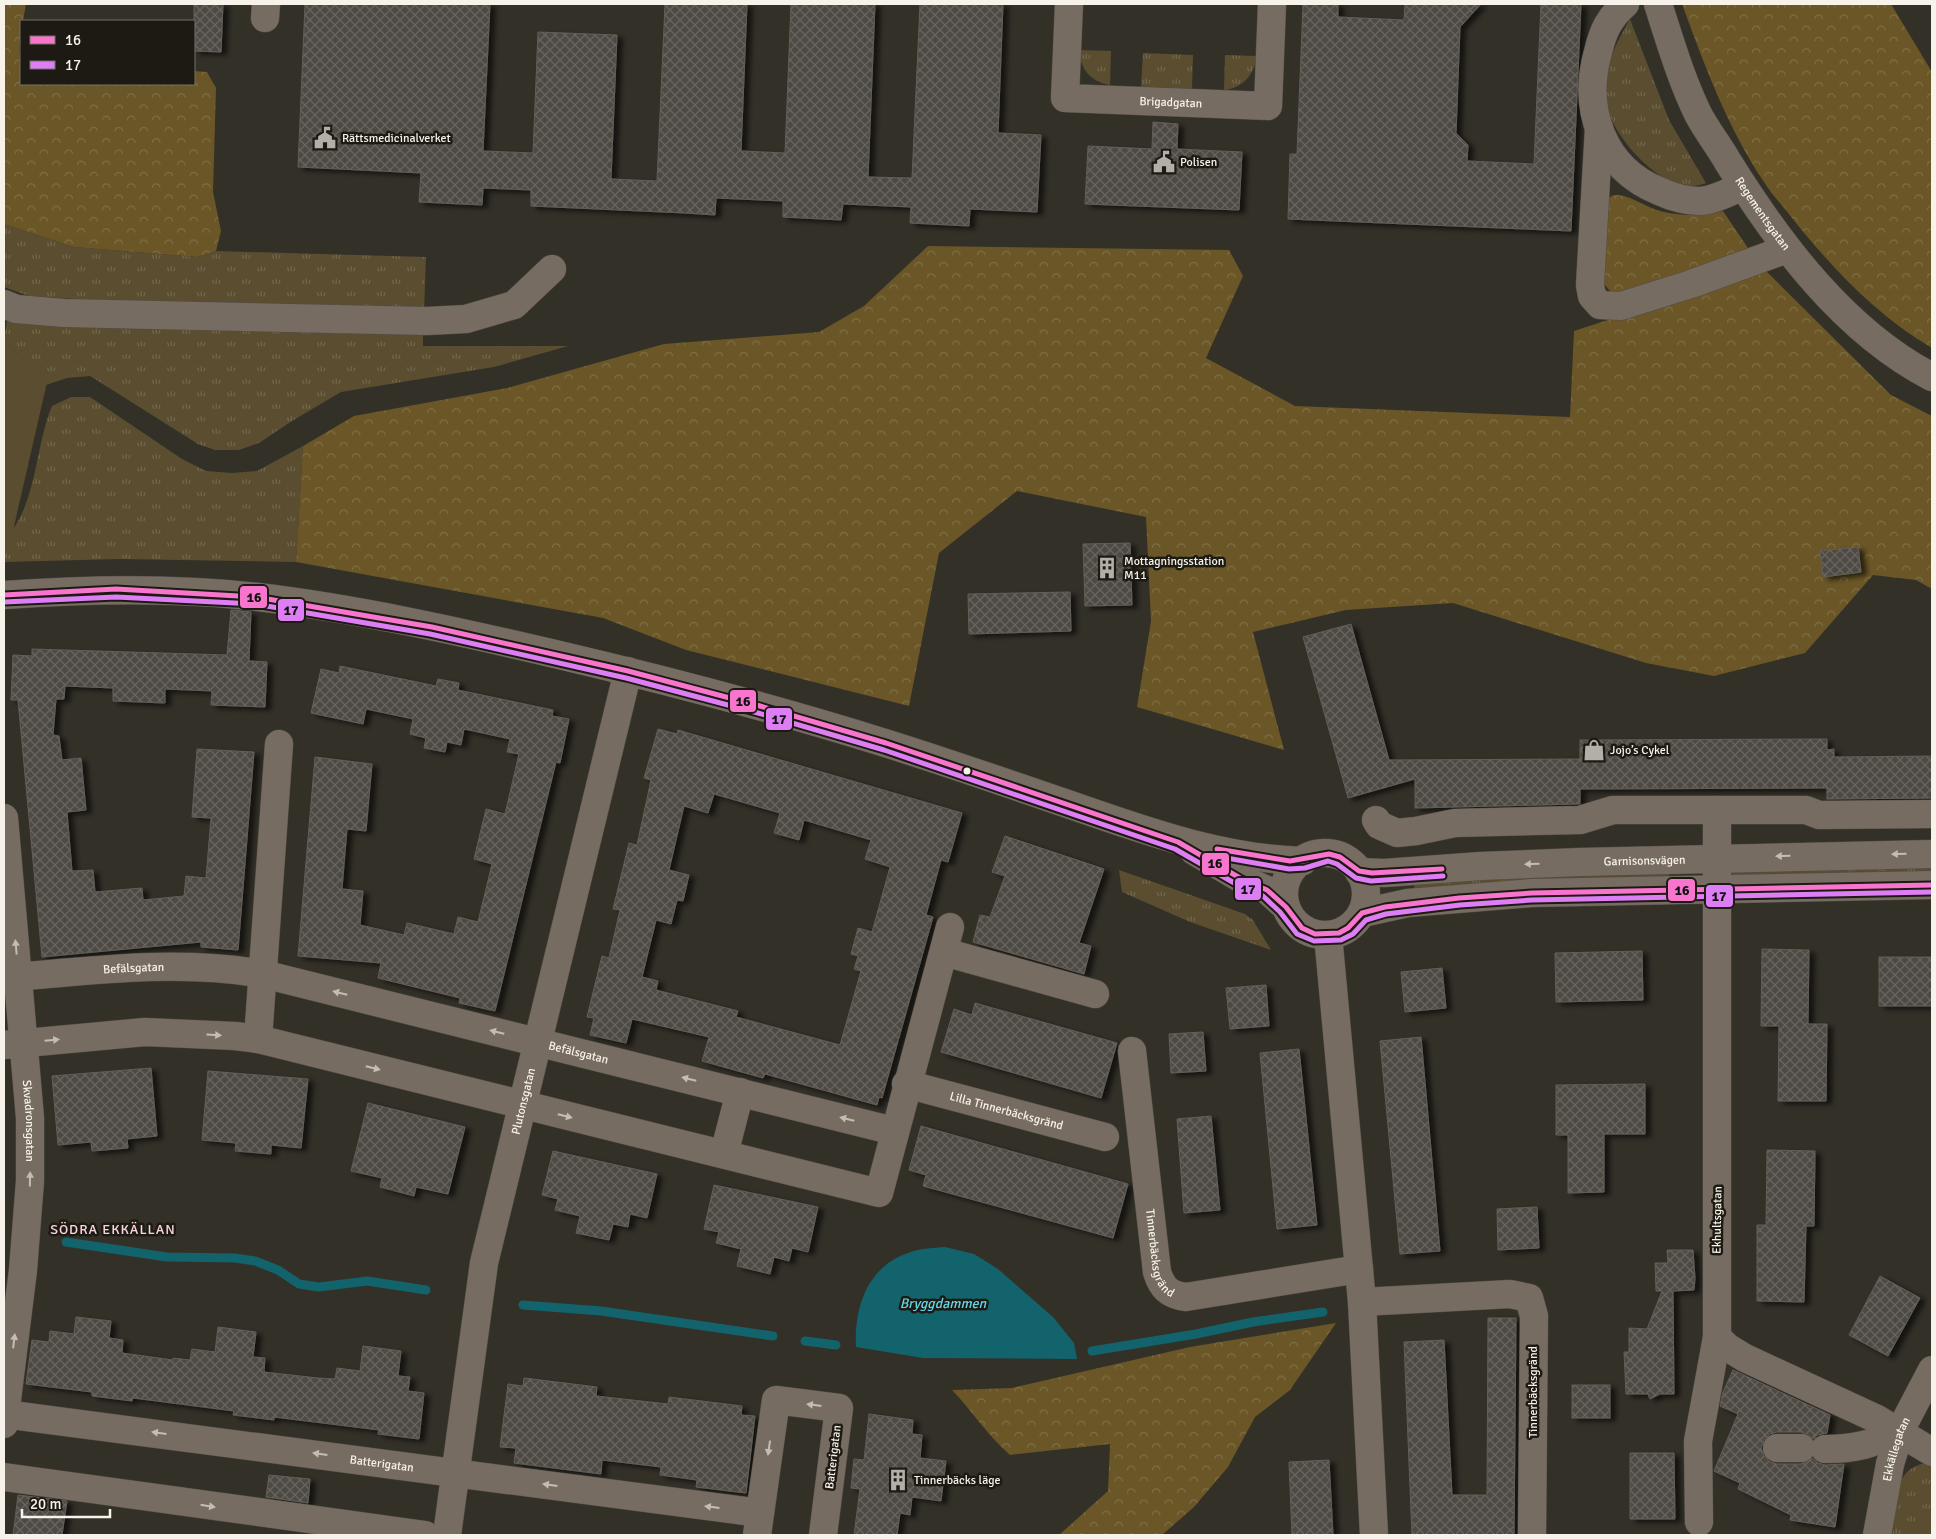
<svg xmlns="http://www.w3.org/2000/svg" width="1936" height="1539" viewBox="0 0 1936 1539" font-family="Signika,sans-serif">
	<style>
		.grass { fill: url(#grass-tufts) }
		.forest { fill: url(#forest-crowns) }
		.green { fill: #5a4d30 }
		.water { fill: #12636b }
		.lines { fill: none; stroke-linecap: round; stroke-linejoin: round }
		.stream { stroke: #12636b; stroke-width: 9 }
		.building { fill: url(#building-cross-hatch); stroke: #625e58; fill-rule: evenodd; filter: url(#shadow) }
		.minor-casing { stroke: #524e48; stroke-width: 29 }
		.minor { stroke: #776c62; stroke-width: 28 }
		.bus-1-casing { stroke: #1d1a13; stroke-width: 9 }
		.bus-2-casing { stroke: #1d1a13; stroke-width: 9 }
		.bus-1 { stroke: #f875cd; stroke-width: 5 }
		.bus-2 { stroke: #de7ef5; stroke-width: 5 }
		.oneway { fill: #c4bdb4 }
		.bus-dot { fill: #f7f3ea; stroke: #1d1a13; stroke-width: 2 }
		.labels { text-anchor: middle; stroke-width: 5; stroke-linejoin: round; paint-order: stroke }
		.street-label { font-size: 12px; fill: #f7f3ea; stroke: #1d1a13 }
		.poi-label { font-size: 12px; fill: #f7f3ea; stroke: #1d1a13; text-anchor: start }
		.neighbourhood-label { font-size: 14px; letter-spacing: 1px; fill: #f8d5dd; stroke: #1d1a13 }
		.water-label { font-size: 14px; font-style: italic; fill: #62d7e7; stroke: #1d1a13 }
		.line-badge { stroke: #1d1a13; stroke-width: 2 }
		.pale-badge-label { font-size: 14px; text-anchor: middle; font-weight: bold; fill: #111 }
	</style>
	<defs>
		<pattern id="grass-tufts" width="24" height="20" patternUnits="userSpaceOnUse" patternTransform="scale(1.25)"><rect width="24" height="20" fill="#5a4d30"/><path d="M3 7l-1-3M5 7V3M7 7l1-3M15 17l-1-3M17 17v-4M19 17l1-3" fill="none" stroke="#72674e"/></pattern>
		<pattern id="forest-crowns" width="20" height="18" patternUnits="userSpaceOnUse" patternTransform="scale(1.25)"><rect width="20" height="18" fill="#6a5626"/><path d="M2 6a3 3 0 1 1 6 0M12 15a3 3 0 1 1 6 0" fill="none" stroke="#806f46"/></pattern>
		<pattern id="building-cross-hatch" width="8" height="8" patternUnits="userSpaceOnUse" patternTransform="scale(1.25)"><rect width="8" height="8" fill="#4e4a44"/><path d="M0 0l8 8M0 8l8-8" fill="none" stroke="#68655f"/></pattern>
		<filter id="shadow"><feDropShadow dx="5.5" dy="3" stdDeviation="2.5" flood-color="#0009"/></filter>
	</defs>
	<rect width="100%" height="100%" fill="#333028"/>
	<!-- grass -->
	<g class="grass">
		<path d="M1630,19L1669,120L1706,183C1666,201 1610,135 1604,98C1600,73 1618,40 1630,19Z"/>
		<path d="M1079,50L1111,51L1110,85C1091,82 1080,69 1079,50Z"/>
		<path d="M1143,53L1193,55L1192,89L1141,87Z"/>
		<path d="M1225,55L1257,56C1254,75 1243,88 1224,90Z"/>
		<path d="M4,224L74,247L197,257L216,251L426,257L424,312L151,304L29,296L4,287Z"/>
		<path d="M7,320L57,327L423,330V346H568L494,367L341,392L292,421L259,443L239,450H215L198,444L90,376L67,378L46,385L47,378L4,342Z"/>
		<path d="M71,397H90L182,459L206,471L232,473L257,471L303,446L296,562L119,559L5,562L4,540C38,505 34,449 52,406Z"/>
		<path d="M1932,862V875L1731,880L1729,870Z"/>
		<path d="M1669,866V881L1415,893L1413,878Z"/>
		<path d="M1119,870L1245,914L1253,920L1271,950L1190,922L1122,892Z"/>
		<path d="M1926,1463L1932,1466V1535H1892C1895,1507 1891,1469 1926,1463Z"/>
	</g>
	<!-- forest -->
	<g class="forest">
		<path d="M4,4H26L23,21H21L19,48L21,84H194V71L207,72L216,88L213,192L221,231L216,251L197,257L74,247L4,224Z"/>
		<path d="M1682,4H1891L1932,72V348C1877,316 1832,268 1792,218C1783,206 1772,195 1764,182C1728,129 1704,64 1682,4Z"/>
		<path d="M1614,195C1629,195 1639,203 1654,209C1677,217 1699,216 1723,211L1750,251L1620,295L1612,293L1604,284L1606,199Z"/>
		<path d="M928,246L1229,250L1243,276L1206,358L1295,406L1570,417L1574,331L1764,269L1891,395L1932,416V589L1916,580L1873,575L1805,653L1714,676L1646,663L1453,603L1346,610L1253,632L1284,750L1137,707L1151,621L1146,517L1017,491L939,553L909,706L686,650L603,618L296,562L303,446L354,416L507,388L664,344L819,332L864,306Z"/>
		<path d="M1336,1323L1290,1390L1255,1417L1228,1467L1194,1507L1162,1535H1059L1108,1491L1110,1444L1010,1455C988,1436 972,1411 952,1390L1012,1388L1190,1347Z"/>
	</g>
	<!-- green -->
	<g class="green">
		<path d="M4,342L48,378L13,531L4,540Z"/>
		<path d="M1932,1511V1535H1910C1911,1523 1922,1515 1932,1511Z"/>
	</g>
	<!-- water -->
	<path class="water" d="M945,1247L974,1254L998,1269L1053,1317L1074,1343L1077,1359L923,1358L856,1347C854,1306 868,1265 911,1252C921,1248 934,1248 945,1247Z"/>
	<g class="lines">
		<!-- stream -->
		<g class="stream">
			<path d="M66,1242L167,1257L235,1258L255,1261L278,1270L299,1284L319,1287L367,1281L426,1290"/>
			<path d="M523,1305L601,1311L773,1336"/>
			<path d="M805,1341L836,1345"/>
			<path d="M1092,1351L1196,1334L1253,1322L1323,1312"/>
		</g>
	</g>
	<!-- building -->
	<g class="building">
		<path d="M194,4H223L221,52L194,51Z"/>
		<path d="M305,4H490L483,151L533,153L538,32L617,35L611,179L657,181L665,4H747L741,151L785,153L791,4H875L868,177L912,178L920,4H1003L998,133L1041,135L1037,212L970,209L969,226L910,223L911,207L843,204L841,220L783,217V201L716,198L715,215L684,213L531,206V190L483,188L482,205L419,202L421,173L298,167Z"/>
		<path d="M1303,4H1338V17L1404,20L1405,4H1481L1460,27L1456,133L1468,145L1467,161L1534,164L1541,4H1581L1571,231L1288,219L1290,154H1297Z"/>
		<path d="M1153,122L1178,124L1177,149L1242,152L1239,210L1085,204L1088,146L1152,149Z"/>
		<path d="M1130,543L1132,605L1085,606L1083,544Z"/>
		<path d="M1858,547L1861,572L1823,577L1820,551Z"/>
		<path d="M1070,592L1071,631L969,634L968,594Z"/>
		<path d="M231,610L251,612L249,661L267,662L265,707L211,705L212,691L165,689V703L113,701V688L65,686L64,699H56L53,735L59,736L62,760L81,758L86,810L67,812L72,871L93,870L95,892L142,888L143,900L184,896L186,876L206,878L211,818L192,817L197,749L254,752L238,950L201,947V942L42,957L18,700H11L13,655L32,656V649L227,655Z"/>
		<path d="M1351,624L1389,760L1580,759V740L1827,739V750L1834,749V757L1932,756V798L1827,799V788L1580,789V804H1578L1415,808V779L1348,798L1303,637Z"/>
		<path d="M340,666L436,686L438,679L459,683L458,690L553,710L552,716L569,719L560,763L556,762L495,1011L459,1003L460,998L378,978L381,963L298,956L315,757L372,764L366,831L347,829L342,889L363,891L360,925L404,935L407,923L454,934L458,917L478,922L492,864L474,859L486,809L505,814L519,754L507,752L510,739L464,729L461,745L447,742L445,752L424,748L426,738L410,734L413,719L366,709L363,724L311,713L321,669L339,673Z"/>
		<path d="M658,729L677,734L678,730L962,813L948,862L941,860L926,915L933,917L882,1098L879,1097L877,1105L765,1074L763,1078L702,1061L709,1037L632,1019L626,1043L590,1035L594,1018L587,1017L602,956L609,958L620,910L613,909L629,843L637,845L651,780L644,778ZM714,794L780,813L774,833L799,840L804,820L871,840L865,859L890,867L872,932L858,928L851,954L858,956L854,969L861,971L840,1045L736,1017L738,1011L656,990L658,981L642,977L656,920L671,924L677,900L683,901L689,875L669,870L684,806L708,813Z"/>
		<path d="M1005,836L1104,869L1079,943L1091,946L1084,974L973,942L980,915L990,917L1005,876L992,872Z"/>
		<path d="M1762,949L1809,950L1808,1024H1827L1826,1101H1778L1779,1026H1761Z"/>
		<path d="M1642,951L1643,1000L1556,1002L1555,953Z"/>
		<rect x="1879" y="957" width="53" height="49"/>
		<path d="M1442,968L1446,1008L1405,1012L1401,972Z"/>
		<path d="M1266,985L1269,1026L1230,1029L1226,988Z"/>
		<path d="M975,1003L1117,1043L1101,1098L941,1052L954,1009L972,1015Z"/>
		<path d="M1203,1032L1206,1071L1171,1073L1169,1034Z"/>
		<path d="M1421,1037L1440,1251L1400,1254L1380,1041Z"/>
		<path d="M1299,1049L1317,1225L1277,1229L1260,1053Z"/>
		<path d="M151,1068L157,1136L127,1139L128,1148L92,1151L91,1142L58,1145L52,1076Z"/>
		<path d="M208,1071L308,1079L301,1148L271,1145V1154L235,1151L236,1143L202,1140Z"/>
		<path d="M1645,1084V1134H1604V1192L1568,1193V1135H1556V1085Z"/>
		<path d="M368,1103L465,1127L448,1194L416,1187L414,1196L380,1187L382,1178L351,1171Z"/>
		<path d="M1211,1116L1220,1210L1184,1213L1177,1119Z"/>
		<path d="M921,1126L1128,1184L1113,1238L923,1186L926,1175L909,1170Z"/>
		<path d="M1767,1150L1815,1151L1814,1226H1806L1804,1302L1757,1301V1225H1766Z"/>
		<path d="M553,1151L657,1174L647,1218L630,1214L628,1227L613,1224L609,1240L576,1233L580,1216L555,1210L558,1199L542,1195Z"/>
		<path d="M714,1185L818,1207L808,1252L792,1248L789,1261L774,1257L770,1274L737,1266L741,1249L716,1243L719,1232L704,1229Z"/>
		<path d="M1537,1207L1539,1248L1498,1250L1497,1209Z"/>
		<path d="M1667,1250H1693L1695,1278L1694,1290L1673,1291L1674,1394H1660L1650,1399L1648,1394H1626L1624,1352H1629V1328L1647,1329L1662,1291H1656L1655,1263H1668Z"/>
		<path d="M1880,1276L1920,1298L1888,1356L1849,1335Z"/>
		<path d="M76,1317L111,1321L109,1338L123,1340L122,1353L173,1360V1358L190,1360L192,1349L215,1352L218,1327L256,1332L253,1357L265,1358L264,1372L318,1378L335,1379L337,1368L360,1371L363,1346L401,1351L398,1376L410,1377L408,1391L424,1393L419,1439L378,1434L379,1430L274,1417V1420L233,1415L234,1411L133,1398L132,1401L92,1396V1392L26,1384L32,1340L49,1342L50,1331L74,1334Z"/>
		<path d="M1488,1318H1516L1514,1535H1412L1404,1342L1444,1340L1452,1495H1487Z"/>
		<path d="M1733,1370L1830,1415L1827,1433L1817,1435L1814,1439L1801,1432H1777L1770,1434L1764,1440L1761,1448L1764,1456L1770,1462L1777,1464H1801L1812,1458L1818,1463L1825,1465L1844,1464L1835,1527L1790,1520L1791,1515L1738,1489L1740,1483L1714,1471L1738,1414L1720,1406L1723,1392Z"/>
		<path d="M524,1378L597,1387L596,1396L668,1404L669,1397L742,1406L741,1415L755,1416L746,1493L696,1487L697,1480L660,1475L661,1467L602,1460L601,1474L514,1463L516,1448L500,1447L508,1384L523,1386Z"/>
		<rect x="1572" y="1385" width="38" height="33"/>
		<path d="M869,1414L913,1420L912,1434L922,1435L920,1458L946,1461L941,1501L912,1497L910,1515L900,1513L897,1535H854L860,1489L851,1488L854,1459L864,1460Z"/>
		<path d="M1630,1453H1674L1675,1519H1630Z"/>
		<path d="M1329,1460L1333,1535H1292L1289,1462Z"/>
		<path d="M269,1475L310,1479L308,1503L266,1497Z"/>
		<path d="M18,1495L67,1501L62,1535H13Z"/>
	</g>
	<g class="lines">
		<!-- minor casing -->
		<g class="minor-casing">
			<g id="minor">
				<path id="s1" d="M1069,4L1065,98L1268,106L1272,4"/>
				<path d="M1625,4C1609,18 1603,31 1598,52C1582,109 1602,168 1659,191C1672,197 1686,201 1700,201C1715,200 1729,192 1743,186"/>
				<path id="s2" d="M1658,4C1670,41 1681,79 1698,114C1707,131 1719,146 1728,162C1779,244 1845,332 1932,377"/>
				<path d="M265,18L266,4"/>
				<path d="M1599,128L1590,285L1592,296L1600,305L1621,306L1691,284L1787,249"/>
				<path d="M4,304L16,309L64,313L427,321L466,319L514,305L552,269"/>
				<path d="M4,595C88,589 174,587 258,597C358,609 457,631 555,654C666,680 776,709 885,743C953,764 1020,788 1088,811C1157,835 1229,859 1303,861"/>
				<path d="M1717,810V1337L1727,1347L1745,1358L1877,1419L1932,1452"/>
				<path id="s3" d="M4,818L30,1118V1181L23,1270L4,1424"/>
				<path d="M1376,820L1379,825L1397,833L1416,831L1455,823L1580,820L1613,810H1806L1819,815L1932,814"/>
				<path d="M1194,851L1240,878L1267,890L1286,907"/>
				<circle cx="1325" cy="894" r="41"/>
				<path id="s4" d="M1359,872L1384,873L1481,866L1580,862L1932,854"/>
				<path d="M1362,913L1408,903L1532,893L1932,885"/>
				<path d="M1328,935L1362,1302L1374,1535"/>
				<path d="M944,952L1095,994"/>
				<path id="s5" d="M4,978C89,971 177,959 263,974L894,1131"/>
				<path d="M258,1039L279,744"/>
				<path d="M4,1045L145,1032L235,1036L258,1039L879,1193L950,927"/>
				<path id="s6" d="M1132,1051L1157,1272C1162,1288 1169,1295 1186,1297L1359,1269"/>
				<path id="s7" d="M906,1084L1105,1137"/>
				<path d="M724,1154L740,1092"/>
				<path d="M1362,1302L1510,1294L1529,1298L1534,1316L1532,1535"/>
				<path id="s8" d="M4,1414L760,1513"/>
				<path d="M1777,1448H1801"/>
				<path d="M1825,1449C1856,1449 1873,1444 1900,1431"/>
				<path d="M4,1477L425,1535"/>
				<path d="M1699,1522L1698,1441L1717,1337"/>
				<path id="s9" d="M447,1535L484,1263L628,671"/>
				<path d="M757,1535L776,1400L839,1408L823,1535"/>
				<path id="s10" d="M1877,1535L1890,1464L1900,1431L1932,1370"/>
			</g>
		</g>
		<!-- minor -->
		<use href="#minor" class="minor"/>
		<!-- bus-1 casing -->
		<g class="bus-1-casing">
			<g id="bus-1">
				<path d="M4,595L116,589L256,597L432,627L628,671L760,706L886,743L1178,842L1240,878L1267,890L1286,907L1302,928L1315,934L1339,933L1348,928L1362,913L1385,907L1459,898L1532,893L1932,885"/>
				<path d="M1217,849L1290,861L1329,854L1340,857L1359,871L1372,873L1442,869"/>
			</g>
		</g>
		<!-- bus-2 casing -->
		<g class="bus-2-casing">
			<g id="bus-2">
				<path d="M4,602L116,597L255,604L430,634L626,678L758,713L884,750L1175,849L1236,884L1263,896L1280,912L1297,934L1314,941L1341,940L1353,934L1366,920L1386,914L1460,905L1532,900L1932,892"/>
				<path d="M1215,856L1289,869L1305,868L1328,861L1337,864L1356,878L1371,881L1443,876"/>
			</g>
		</g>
		<!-- bus-1 -->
		<use href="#bus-1" class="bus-1"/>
		<!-- bus-2 -->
		<use href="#bus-2" class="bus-2"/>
	</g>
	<!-- one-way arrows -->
	<defs><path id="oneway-solid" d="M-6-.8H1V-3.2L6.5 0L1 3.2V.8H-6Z" transform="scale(1.25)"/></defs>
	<g class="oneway">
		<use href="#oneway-solid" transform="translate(1899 854) rotate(179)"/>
		<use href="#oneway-solid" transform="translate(1783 856) rotate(179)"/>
		<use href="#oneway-solid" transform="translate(1532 864) rotate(178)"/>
		<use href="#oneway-solid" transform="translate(16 947) rotate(-95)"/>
		<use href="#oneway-solid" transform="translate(340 993) rotate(-166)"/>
		<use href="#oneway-solid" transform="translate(497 1032) rotate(-166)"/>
		<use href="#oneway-solid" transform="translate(214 1035) rotate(3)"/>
		<use href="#oneway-solid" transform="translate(52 1040) rotate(-5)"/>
		<use href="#oneway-solid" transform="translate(373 1068) rotate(14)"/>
		<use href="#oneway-solid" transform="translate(689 1079) rotate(-166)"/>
		<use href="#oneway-solid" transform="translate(565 1116) rotate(14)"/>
		<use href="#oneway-solid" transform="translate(847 1119) rotate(-166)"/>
		<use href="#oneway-solid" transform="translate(30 1179) rotate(-89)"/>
		<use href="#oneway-solid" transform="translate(14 1341) rotate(-83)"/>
		<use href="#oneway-solid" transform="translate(814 1405) rotate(-173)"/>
		<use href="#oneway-solid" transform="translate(159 1433) rotate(-172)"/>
		<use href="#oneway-solid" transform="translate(769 1448) rotate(98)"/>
		<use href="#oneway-solid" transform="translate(320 1454) rotate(-172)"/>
		<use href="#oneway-solid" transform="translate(550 1485) rotate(-172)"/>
		<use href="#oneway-solid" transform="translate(208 1506) rotate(9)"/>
		<use href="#oneway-solid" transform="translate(712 1507) rotate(-173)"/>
	</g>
	<!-- icons -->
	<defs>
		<g id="civic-bare" transform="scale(1.725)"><path d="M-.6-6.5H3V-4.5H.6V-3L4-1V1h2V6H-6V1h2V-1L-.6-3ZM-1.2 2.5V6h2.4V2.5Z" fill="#b2afa6" stroke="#1d1a13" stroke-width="2.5" paint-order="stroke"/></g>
		<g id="building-bare" transform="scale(1.725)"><path d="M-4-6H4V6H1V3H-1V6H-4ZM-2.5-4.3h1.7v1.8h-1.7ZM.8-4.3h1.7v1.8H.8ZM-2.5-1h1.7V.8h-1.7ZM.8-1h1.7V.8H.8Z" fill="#b2afa6" stroke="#1d1a13" stroke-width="2.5" paint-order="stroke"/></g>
		<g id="shop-bare" transform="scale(1.725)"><path d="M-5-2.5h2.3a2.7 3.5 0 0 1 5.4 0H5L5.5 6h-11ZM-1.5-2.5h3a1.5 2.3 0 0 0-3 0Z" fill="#b2afa6" stroke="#1d1a13" stroke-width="2.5" paint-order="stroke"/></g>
	</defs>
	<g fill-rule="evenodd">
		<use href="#civic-bare" x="325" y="138"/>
		<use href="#civic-bare" x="1164" y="162"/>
		<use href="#building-bare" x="1107" y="568"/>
		<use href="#shop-bare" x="1594" y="750"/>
		<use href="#building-bare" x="898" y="1480"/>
	</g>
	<!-- markers -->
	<circle class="bus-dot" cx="967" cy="771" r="4.5"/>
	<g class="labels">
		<!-- street labels -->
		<g class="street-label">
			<text dy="4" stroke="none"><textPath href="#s1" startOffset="200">Brigadgatan</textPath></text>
			<text dy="4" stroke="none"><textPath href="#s2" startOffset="236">Regementsgatan</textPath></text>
			<text dy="4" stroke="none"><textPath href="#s4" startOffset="286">Garnisonsvägen</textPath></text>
			<text dy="4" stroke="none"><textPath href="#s5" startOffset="130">Befälsgatan</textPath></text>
			<text dy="4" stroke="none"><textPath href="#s5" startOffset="585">Befälsgatan</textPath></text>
			<text dy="4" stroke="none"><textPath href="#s9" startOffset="441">Plutonsgatan</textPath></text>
			<text dy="4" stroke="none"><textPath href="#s7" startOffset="104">Lilla Tinnerbäcksgränd</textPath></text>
			<text dy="4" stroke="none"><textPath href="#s3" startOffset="304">Skvadronsgatan</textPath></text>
			<text transform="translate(1717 1220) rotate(-89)" y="4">Ekhultsgatan</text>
			<text dy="4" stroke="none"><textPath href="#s6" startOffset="205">Tinnerbäcksgränd</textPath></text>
			<text transform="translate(1533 1392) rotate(-90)" y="4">Tinnerbäcksgränd</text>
			<text dy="4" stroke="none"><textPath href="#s10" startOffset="88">Ekkällegatan</textPath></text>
			<text transform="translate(833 1457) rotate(-83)" y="4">Batterigatan</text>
			<text dy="4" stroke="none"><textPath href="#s8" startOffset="381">Batterigatan</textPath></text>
		</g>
		<!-- poi labels -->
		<g class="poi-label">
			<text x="342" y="142">Rättsmedicinalverket</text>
			<text x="1180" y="166">Polisen</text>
			<text x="1124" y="565">Mottagningsstation<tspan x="1124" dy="14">M11</tspan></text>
			<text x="1610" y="754">Jojo’s Cykel</text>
			<text x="914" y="1484">Tinnerbäcks läge</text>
		</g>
		<!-- neighbourhood labels -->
		<g class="neighbourhood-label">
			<text x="113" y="1234">SÖDRA EKKÄLLAN</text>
		</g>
		<!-- water labels -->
		<g class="water-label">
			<text x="943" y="1308">Bryggdammen</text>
		</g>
	</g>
	<g class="line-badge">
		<rect x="239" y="585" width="29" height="24" rx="5" fill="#f875cd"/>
		<rect x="277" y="598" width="28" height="24" rx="5" fill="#de7ef5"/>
		<rect x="729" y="689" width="28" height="24" rx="5" fill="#f875cd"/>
		<rect x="765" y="707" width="28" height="24" rx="5" fill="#de7ef5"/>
		<rect x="1201" y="852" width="29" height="24" rx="5" fill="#f875cd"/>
		<rect x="1234" y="877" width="28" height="24" rx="5" fill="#de7ef5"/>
		<rect x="1667" y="878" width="29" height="24" rx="5" fill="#f875cd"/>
		<rect x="1705" y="884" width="29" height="24" rx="5" fill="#de7ef5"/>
	</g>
	<g class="pale-badge-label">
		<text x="254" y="602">16</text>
		<text x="291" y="615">17</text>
		<text x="743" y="706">16</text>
		<text x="779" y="724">17</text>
		<text x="1215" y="868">16</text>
		<text x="1248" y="894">17</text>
		<text x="1682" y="895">16</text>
		<text x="1719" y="901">17</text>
	</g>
	<!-- border -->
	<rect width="1936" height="1539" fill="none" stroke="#f7f3ea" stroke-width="10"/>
	<!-- legend -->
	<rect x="20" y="20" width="175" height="65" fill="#1d1a13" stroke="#747169"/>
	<rect x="30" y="36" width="25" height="8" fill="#f875cd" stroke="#747169"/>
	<text x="65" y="45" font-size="15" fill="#f7f3ea">16</text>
	<rect x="30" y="61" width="25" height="8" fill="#de7ef5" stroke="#747169"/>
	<text x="65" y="70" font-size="15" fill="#f7f3ea">17</text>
	<!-- scale -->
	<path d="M22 1509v8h88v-8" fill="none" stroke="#f7f3ea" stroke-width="2.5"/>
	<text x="30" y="1509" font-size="15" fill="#f7f3ea" stroke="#1d1a13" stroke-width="4" paint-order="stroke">20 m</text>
</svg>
